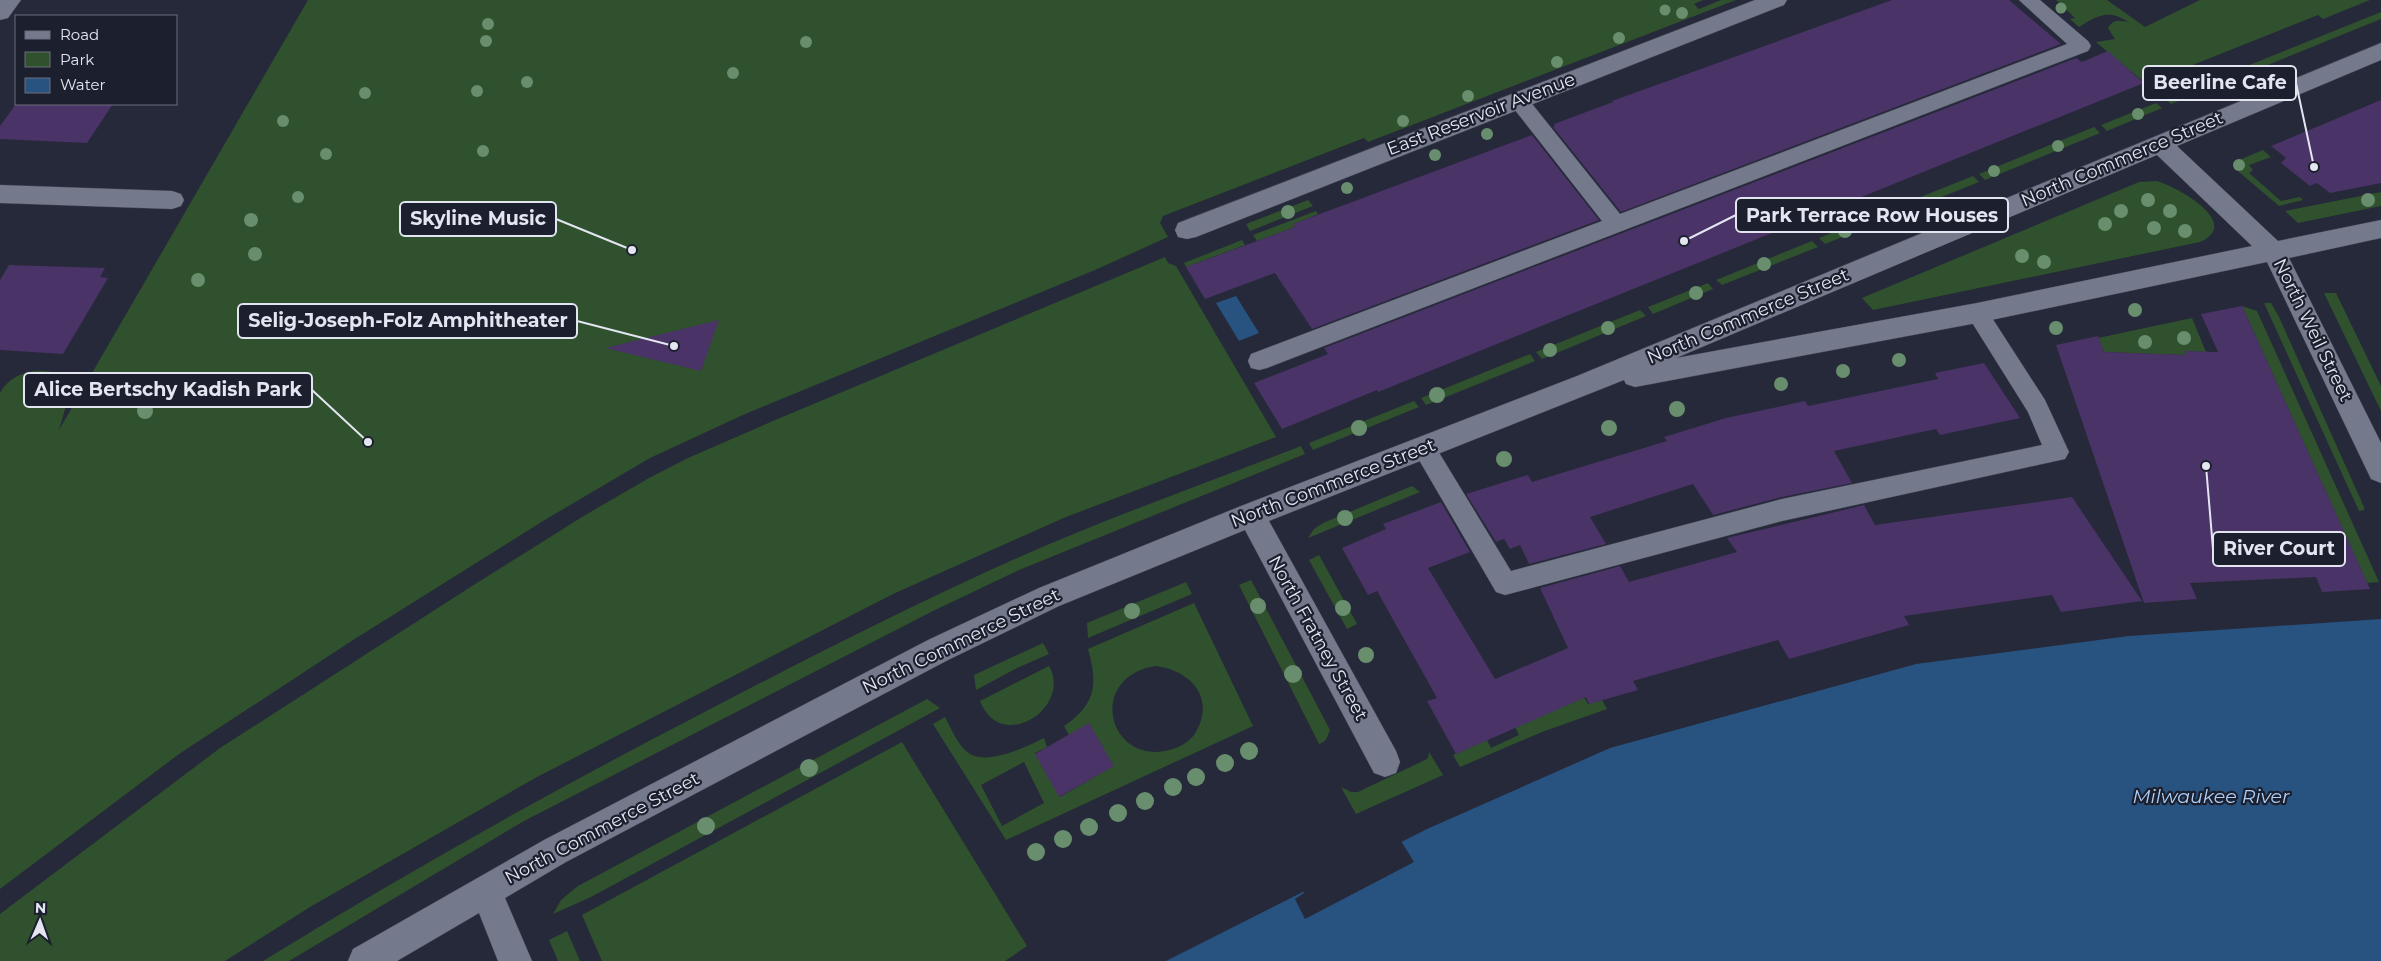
<svg xmlns="http://www.w3.org/2000/svg" width="2381" height="961" viewBox="0 0 2381 961" font-family="Montserrat,sans-serif">
	<style>
		.green { fill: #30512d; fill-rule: evenodd }
		.water { fill: #28527f }
		.pier { fill: #252939 }
		.building { fill: #4a3366 }
		.lines { fill: none; stroke-linecap: round; stroke-linejoin: round }
		.lane-casing { stroke: #414452; stroke-width: 1 }
		.street-casing { stroke: #414452; stroke-width: 1 }
		.lane { fill: #74798c; fill-rule: evenodd }
		.street { fill: #74798c; fill-rule: evenodd }
		.tree { fill: #688e6e }
		.labels { text-anchor: middle; stroke-width: 4.5; stroke-linejoin: round; paint-order: stroke }
		.street-label { font-size: 18px; fill: #e3e6f1; stroke: #1c1f2e }
		.water-label { font-size: 19px; font-style: italic; fill: #abcff9; stroke: #1c1f2e }
		.leader { fill: none; stroke: #e3e6f1; stroke-width: 2 }
		.callout-dot { fill: #e3e6f1; stroke: #1c1f2e; stroke-width: 2 }
		.callout { fill: #1c1f2e; stroke: #e3e6f1; stroke-width: 2 }
		.callout-label { font-size: 19px; text-anchor: middle; font-weight: bold; fill: #e3e6f1 }
	</style>
	<rect width="100%" height="100%" fill="#252939"/>
	<!-- green -->
	<g class="green">
		<path d="M308,0H1703L1694,4L1699,9L1721,0H1736L1368,142L1364,138L1163,216L1160,223L1168,237L1095,270L745,414L650,458L543,521L350,642L179,754L0,889V393C13,369 47,364 69,380L70,392L59,430Z"/>
		<path d="M2056,0H2107L2145,27L2200,0H2370L2323,19L2318,15L2170,74L2161,75L2144,82L2096,42L2115,39L2108,28C2114,18 2120,21 2128,22C2110,9 2097,15 2079,27L2070,19L2075,18Z"/>
		<path d="M2381,12V19L2171,104L2165,99Z"/>
		<path d="M2156,103L2162,108L2107,131L2101,125Z"/>
		<path d="M2094,127L2100,133L1985,180L1979,174Z"/>
		<path d="M2263,150L2271,157L2249,165L2253,170L2249,173L2281,201L2300,197L2303,200L2279,206L2239,172L2236,167L2237,161Z"/>
		<path d="M1973,176L1979,182L1924,204L1918,198Z"/>
		<path d="M2157,181C2177,187 2243,223 2200,242L1873,310L1862,298L2139,182Z"/>
		<path d="M2381,192V206L2298,223L2285,211Z"/>
		<path d="M1308,200L1313,206L1250,231L1246,224Z"/>
		<path d="M1913,201L1919,206L1825,244L1819,238Z"/>
		<path d="M1316,211L1318,214L1294,224L1295,227L1257,241L1253,235Z"/>
		<path d="M1242,240L1245,245L1186,267L1184,263Z"/>
		<path d="M1812,241L1818,247L1722,285L1716,280Z"/>
		<path d="M1165,257L1168,263L1176,266L1276,437L1066,517L893,594L537,777L310,907L225,961H0V914L220,748L472,586L582,517L649,478L688,458L780,418Z"/>
		<path d="M1708,283L1713,289L1653,314L1648,307Z"/>
		<path d="M2324,293H2336L2381,386V411Z"/>
		<path d="M2264,303H2271L2279,317L2364,507V510L2359,511Z"/>
		<path d="M2242,306L2257,311L2379,582L2367,583Z"/>
		<path d="M1640,310L1646,316L1542,359L1536,352Z"/>
		<path d="M2192,318L2206,352L2184,351L2186,355L2104,352L2098,338Z"/>
		<path d="M1530,354L1535,361L1426,405L1421,398Z"/>
		<path d="M1414,401L1419,407L1313,450L1309,443Z"/>
		<path d="M1301,446L1305,454L1019,570L933,611L524,821L289,961H263C404,874 548,793 695,717C798,663 902,610 1008,562C1104,519 1204,484 1301,446Z"/>
		<path d="M1412,486L1420,492L1308,538L1314,529L1323,523Z"/>
		<path d="M1319,555L1357,624L1347,629L1309,560Z"/>
		<path d="M1251,580L1330,730C1327,736 1327,742 1319,744L1239,585Z"/>
		<path d="M1186,582L1192,594L1088,638L1087,623Z"/>
		<path d="M1194,603L1253,726L1006,840L933,724L945,717C951,728 957,743 966,751C984,768 1026,747 1044,738L1047,747L1035,753L1060,797L1113,766L1069,735L1064,726C1096,704 1098,684 1088,649ZM1155,666C1192,670 1217,700 1194,735C1187,744 1176,749 1165,751C1108,762 1087,678 1155,666ZM1024,762L1044,803L1002,826L981,785Z"/>
		<path d="M1043,643L1049,654L1017,668L976,690L974,675Z"/>
		<path d="M1049,666C1073,707 1001,755 980,701Z"/>
		<path d="M1582,694L1588,704L1602,700L1607,709L1542,732L1460,767L1453,755L1487,740L1491,748L1519,735L1515,727Z"/>
		<path d="M927,699L940,708L591,897L553,914L561,900L578,886Z"/>
		<path d="M902,742L1027,946L1005,961H602L582,915Z"/>
		<path d="M1429,752L1443,775L1356,814L1341,787L1351,792H1358L1425,760L1428,758Z"/>
		<path d="M567,931L580,961H558L549,940Z"/>
	</g>
	<!-- water -->
	<g class="water">
		<path d="M1236,296L1259,333L1239,341L1216,303Z"/>
		<path d="M2381,619V961H1166L1427,829L1610,748L1916,664L2129,636Z"/>
	</g>
	<!-- pier -->
	<path class="pier" d="M1401,841L1414,862L1305,919L1295,899L1304,893L1303,890Z"/>
	<!-- building -->
	<g class="building">
		<path d="M1892,0H2009L2061,44L1621,212L1553,127L1555,126L1554,124L1613,102L1612,101Z"/>
		<path d="M2108,51L2144,83L1378,392L1377,390L1282,429L1254,383L1328,354L1324,348L2076,58L2082,62Z"/>
		<path d="M2381,100V183L2330,193L2317,183L2310,186L2281,163L2286,158L2271,146Z"/>
		<path d="M16,104H113L87,143L0,139V126Z"/>
		<path d="M1532,135L1599,220L1312,329L1275,273L1205,299L1186,267L1295,227L1293,224Z"/>
		<path d="M9,265L105,268L100,277L108,278L63,354L0,350V280Z"/>
		<path d="M2242,306L2370,589L2322,592L2316,577L2190,583L2197,599L2144,603L2056,345L2098,336L2104,352L2186,355L2184,351L2218,352L2201,314Z"/>
		<path d="M719,320L701,371L605,348Z"/>
		<path d="M1984,363L2020,418L1940,435L1936,429L1834,451L1852,483L1782,497L1713,515L1693,484L1590,517L1606,544L1529,564L1520,545L1510,549L1504,539L1496,542L1466,494L1528,475L1532,482L1667,441L1664,437L1726,418L1805,401L1808,406L1938,379L1935,373Z"/>
		<path d="M2072,497L2142,601L2061,612L2052,595L1904,616L1909,625L1789,659L1778,640L1633,681L1638,690L1589,704L1586,697L1456,754L1427,701L1437,698L1377,591L1368,595L1342,548L1386,529L1383,524L1441,502L1470,552L1428,568L1495,679L1568,648L1540,588L1620,566L1629,582L1737,552L1727,538L1864,505L1875,525Z"/>
		<path d="M1089,723L1114,766L1059,797L1035,754Z"/>
	</g>
	<g class="lines">
		<!-- lane casing -->
		<g class="lane-casing">
			<g id="lane">
				<path d="M2019,0H2040L2088,41L2091,46L2088,51L1267,368L1259,370L1251,368L1248,361L1251,354L1602,221L1511,105L1508,100L1511,95L1518,93L1525,95L1620,214L2067,44Z"/>
				<path d="M1977,304L1985,307L2045,400L2069,452L2065,459L1782,521L1505,595L1496,592L1412,448L1416,441L1424,438L1432,441L1511,571L1782,499L2042,445L2028,412L1966,313L1969,307Z"/>
			</g>
		</g>
		<!-- street casing -->
		<g class="street-casing">
			<g id="street">
				<path d="M0,0H21L8,18L0,20Z"/>
				<path d="M1755,0H1787L1784,5L1196,237L1187,239L1178,237L1175,230L1178,223Z"/>
				<path d="M2381,43V60L2177,146L2278,241L2381,220V238L2289,258L2381,443V483L2371,479L2267,262L1977,323L1635,387L1626,384L1624,380L1269,521L1396,751L1400,762L1396,773L1385,777L1374,773L1245,530L1059,606L948,660L566,862L505,898L532,961H498L479,913L397,961H348L353,949L544,840L928,640L1039,588L1241,506L1577,376ZM2157,155L2252,246L1977,303L1676,358Z"/>
				<path d="M0,185L172,191L181,194L184,200L181,206L172,209L0,203Z"/>
			</g>
		</g>
		<!-- lane -->
		<use href="#lane" class="lane"/>
		<!-- street -->
		<use href="#street" class="street"/>
	</g>
	<!-- trees -->
	<g class="tree">
		<circle cx="2061" cy="8" r="5.5"/>
		<circle cx="1665" cy="10" r="5.5"/>
		<circle cx="1682" cy="13" r="6"/>
		<circle cx="488" cy="24" r="6"/>
		<circle cx="1619" cy="38" r="6"/>
		<circle cx="486" cy="41" r="6"/>
		<circle cx="806" cy="42" r="6"/>
		<circle cx="1557" cy="62" r="6"/>
		<circle cx="733" cy="73" r="6"/>
		<circle cx="527" cy="82" r="6"/>
		<circle cx="477" cy="91" r="6"/>
		<circle cx="365" cy="93" r="6"/>
		<circle cx="1468" cy="96" r="6"/>
		<circle cx="2138" cy="114" r="6"/>
		<circle cx="283" cy="121" r="6"/>
		<circle cx="1403" cy="121" r="6"/>
		<circle cx="1487" cy="134" r="6"/>
		<circle cx="2058" cy="146" r="6"/>
		<circle cx="483" cy="151" r="6"/>
		<circle cx="326" cy="154" r="6"/>
		<circle cx="1435" cy="155" r="6"/>
		<circle cx="2239" cy="165" r="6"/>
		<circle cx="1994" cy="171" r="6"/>
		<circle cx="1347" cy="188" r="6"/>
		<circle cx="298" cy="197" r="6"/>
		<circle cx="2148" cy="200" r="7"/>
		<circle cx="2368" cy="200" r="7"/>
		<circle cx="2121" cy="211" r="7"/>
		<circle cx="2170" cy="211" r="7"/>
		<circle cx="1288" cy="212" r="7"/>
		<circle cx="251" cy="220" r="7"/>
		<circle cx="2105" cy="224" r="7"/>
		<circle cx="2154" cy="228" r="7"/>
		<circle cx="1845" cy="231" r="7"/>
		<circle cx="2185" cy="231" r="7"/>
		<circle cx="255" cy="254" r="7"/>
		<circle cx="2022" cy="256" r="7"/>
		<circle cx="2044" cy="262" r="7"/>
		<circle cx="1764" cy="264" r="7"/>
		<circle cx="198" cy="280" r="7"/>
		<circle cx="1696" cy="293" r="7"/>
		<circle cx="2135" cy="310" r="7"/>
		<circle cx="1608" cy="328" r="7"/>
		<circle cx="2056" cy="328" r="7"/>
		<circle cx="2184" cy="338" r="7"/>
		<circle cx="2145" cy="342" r="7"/>
		<circle cx="1550" cy="350" r="7"/>
		<circle cx="1899" cy="360" r="7"/>
		<circle cx="1843" cy="371" r="7"/>
		<circle cx="1781" cy="384" r="7"/>
		<circle cx="1437" cy="395" r="8"/>
		<circle cx="1677" cy="409" r="8"/>
		<circle cx="145" cy="411" r="8"/>
		<circle cx="1359" cy="428" r="8"/>
		<circle cx="1609" cy="428" r="8"/>
		<circle cx="1504" cy="459" r="8"/>
		<circle cx="1345" cy="518" r="8"/>
		<circle cx="1258" cy="606" r="8"/>
		<circle cx="1343" cy="608" r="8"/>
		<circle cx="1132" cy="611" r="8"/>
		<circle cx="1366" cy="655" r="8"/>
		<circle cx="1293" cy="674" r="9"/>
		<circle cx="1249" cy="751" r="9"/>
		<circle cx="1225" cy="763" r="9"/>
		<circle cx="809" cy="768" r="9"/>
		<circle cx="1196" cy="777" r="9"/>
		<circle cx="1173" cy="787" r="9"/>
		<circle cx="1145" cy="801" r="9"/>
		<circle cx="1118" cy="813" r="9"/>
		<circle cx="706" cy="826" r="9"/>
		<circle cx="1089" cy="827" r="9"/>
		<circle cx="1063" cy="839" r="9"/>
		<circle cx="1036" cy="852" r="9"/>
	</g>
	<g class="labels">
		<!-- street labels -->
		<g class="street-label">
			<text transform="translate(1481 114) rotate(-21)" y="6">East Reservoir Avenue</text>
			<text transform="translate(2122 159) rotate(-23)" y="6">North Commerce Street</text>
			<text transform="translate(1748 316) rotate(-23)" y="6">North Commerce Street</text>
			<text transform="translate(2313 330) rotate(64)" y="6">North Weil Street</text>
			<text transform="translate(1333 483) rotate(-21)" y="6">North Commerce Street</text>
			<text transform="translate(1318 638) rotate(61)" y="6">North Fratney Street</text>
			<text transform="translate(961 641) rotate(-26)" y="6">North Commerce Street</text>
			<text transform="translate(602 828) rotate(-28)" y="6">North Commerce Street</text>
		</g>
		<!-- water labels -->
		<g class="water-label">
			<text x="2211" y="803">Milwaukee River</text>
		</g>
	</g>
	<!-- callouts -->
	<path class="leader" d="M2314 167L2296 83M1684 241L1736 215M632 250L556 219M674 346L577 321M368 442L312 390M2206 466L2213 549"/>
	<g class="callout-dot">
		<circle cx="2314" cy="167" r="5"/>
		<circle cx="1684" cy="241" r="5"/>
		<circle cx="632" cy="250" r="5"/>
		<circle cx="674" cy="346" r="5"/>
		<circle cx="368" cy="442" r="5"/>
		<circle cx="2206" cy="466" r="5"/>
	</g>
	<g class="callout">
		<rect x="2143" y="66" width="153" height="34" rx="5"/>
		<rect x="1736" y="198" width="272" height="34" rx="5"/>
		<rect x="400" y="202" width="156" height="34" rx="5"/>
		<rect x="238" y="304" width="339" height="34" rx="5"/>
		<rect x="24" y="373" width="288" height="34" rx="5"/>
		<rect x="2213" y="532" width="132" height="34" rx="5"/>
	</g>
	<g class="callout-label">
		<text x="2220" y="89">Beerline Cafe</text>
		<text x="1872" y="222">Park Terrace Row Houses</text>
		<text x="478" y="225">Skyline Music</text>
		<text x="408" y="327">Selig-Joseph-Folz Amphitheater</text>
		<text x="168" y="396">Alice Bertschy Kadish Park</text>
		<text x="2279" y="555">River Court</text>
	</g>
	<!-- legend -->
	<rect x="15" y="15" width="162" height="90" fill="#1c1f2e" stroke="#6c6f7c"/>
	<rect x="25" y="31" width="25" height="8" fill="#74798c" stroke="#6c6f7c"/>
	<text x="60" y="40" font-size="15" fill="#e3e6f1">Road</text>
	<rect x="25" y="52" width="25" height="15" fill="#30512d" stroke="#6c6f7c"/>
	<text x="60" y="65" font-size="15" fill="#e3e6f1">Park</text>
	<rect x="25" y="78" width="25" height="15" fill="#28527f" stroke="#6c6f7c"/>
	<text x="60" y="90" font-size="15" fill="#e3e6f1">Water</text>
	<!-- north arrow -->
	<g transform="translate(40 921) rotate(2)" stroke="#1c1f2e" stroke-width="4" paint-order="stroke">
	<path d="M0-4L9 19L0 12L-9 19Z" fill="#e3e6f1"/>
	<text y="-8" font-size="14" font-weight="bold" text-anchor="middle" fill="#e3e6f1">N</text>
	</g>
</svg>
